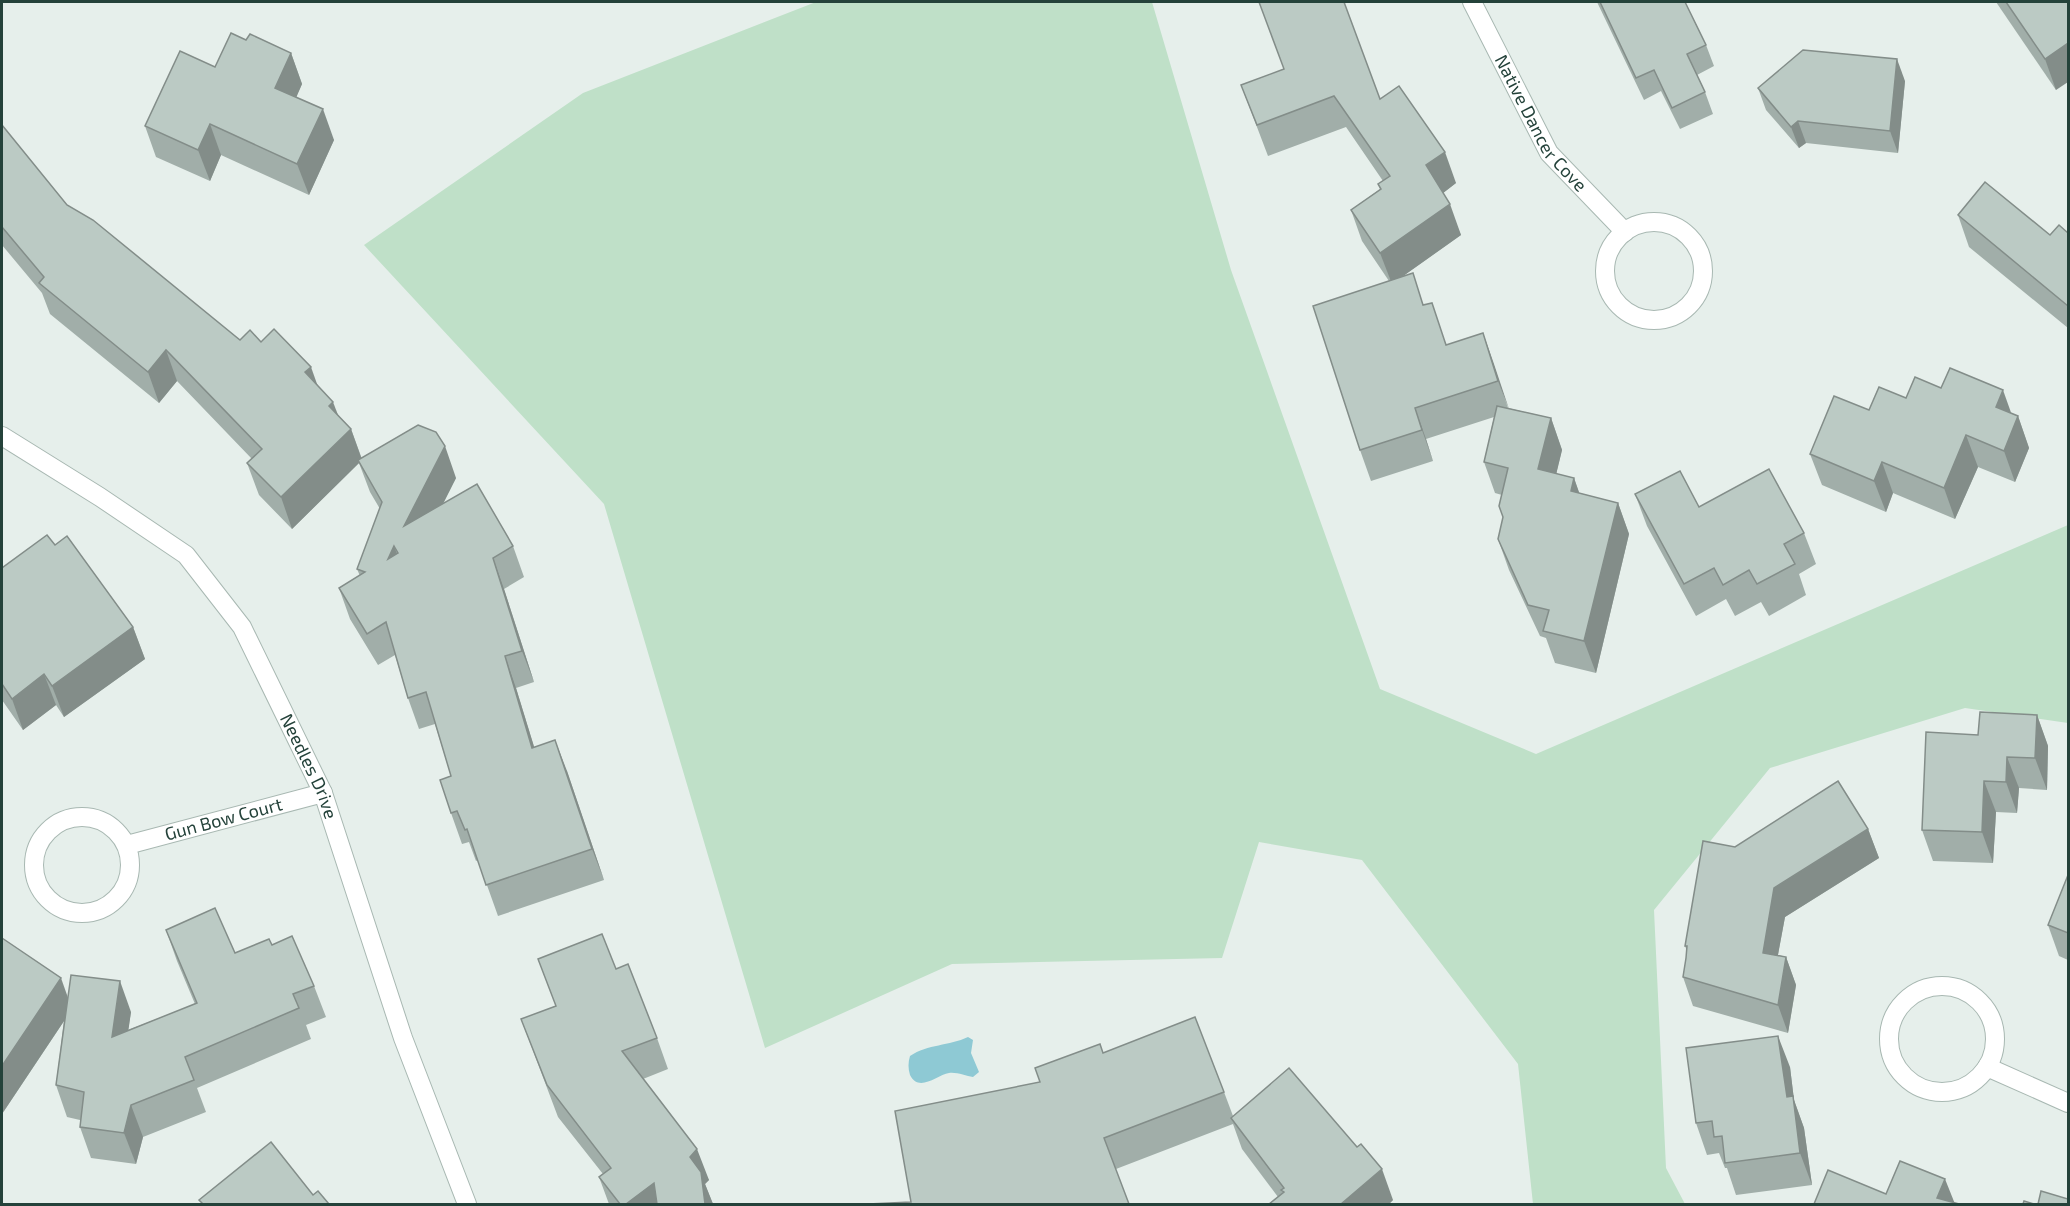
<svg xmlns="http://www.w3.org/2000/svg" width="2070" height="1206" viewBox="0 0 2070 1206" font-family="'Exo 2',sans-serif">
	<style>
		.green { fill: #bfe0c8 }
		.water { fill: #8ec9d4 }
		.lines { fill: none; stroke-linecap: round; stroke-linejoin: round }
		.minor-casing { stroke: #a8b8b2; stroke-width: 20 }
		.minor { stroke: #fff; stroke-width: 18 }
		.wall { fill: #a1aea9 }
		.shaded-wall { fill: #838d89 }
		.building { fill: #bbcac4; stroke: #838d89; stroke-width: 1.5; fill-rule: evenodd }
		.labels { text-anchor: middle; stroke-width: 6; stroke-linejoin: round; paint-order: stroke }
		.street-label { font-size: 18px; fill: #24423a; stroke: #f7fbf9 }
	</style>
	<rect width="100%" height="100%" fill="#e6efeb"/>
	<!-- green -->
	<path class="green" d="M816,2H1152L1231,270L1380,689L1536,754L2068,525V723L1965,708L1770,768L1654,910L1666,1168L1685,1204H1533L1518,1064L1362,860L1259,842L1222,958L952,964L765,1048L604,504L364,245L583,93Z"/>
	<!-- water -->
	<path class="water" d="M968,1037L973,1040L971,1053L979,1072L973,1077C966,1076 957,1072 949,1073C937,1075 919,1093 910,1075C908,1069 908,1062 910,1056C928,1044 949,1046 968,1037Z"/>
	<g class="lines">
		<!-- minor casing -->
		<g class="minor-casing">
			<g id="minor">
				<path id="s1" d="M1472,2L1549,153L1625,232"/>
				<circle cx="1654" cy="271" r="49"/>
				<path id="s2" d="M2,436L100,497L186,555L242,627L323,793L403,1038L467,1204"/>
				<circle cx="82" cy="865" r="48"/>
				<path id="s3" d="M127,845L323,793"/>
				<circle cx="1942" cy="1039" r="53"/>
				<path d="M1987,1067L2068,1103"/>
			</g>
		</g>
		<!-- minor -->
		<use href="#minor" class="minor"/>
	</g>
	<!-- wall -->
	<g class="wall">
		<path d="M1597,2H1685L1706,45L1714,66L1697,75L1705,92L1713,114L1680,129L1661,91L1644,100Z"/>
		<path d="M1996,2H2068L2056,90Z"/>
		<path d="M246,40L291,53L302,84L296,97L334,140L309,195L221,155L210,181L156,157L145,126Z"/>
		<path d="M1284,69L1380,99L1456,183L1443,193L1461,235L1403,276L1424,305L1447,345L1483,333L1508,408L1551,418L1562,450L1556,474L1574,478L1579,493L1618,503L1629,534L1596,673L1555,663L1546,638L1540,636L1509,570L1498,539L1503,517L1502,495L1495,493L1484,462L1494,417L1426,439L1433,461L1371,481L1360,450L1389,281L1362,241L1351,210L1380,189L1378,184L1383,181L1346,127L1268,156L1241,85Z"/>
		<path d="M1905,81L1898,153L1806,143L1799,148L1766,110L1758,88Z"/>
		<path d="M2,125L67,205L240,340L261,342L318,386L339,416L351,429L362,459L456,478L443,504L513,546L524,577L504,589L534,682L516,688L534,747L567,771L604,880L498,916L478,860L476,861L469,842L462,844L451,813V776L435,724L419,729L408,698L395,655L378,665L350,619L339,588L360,576L357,569L380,509L370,492L359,463L292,529L259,495L247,463L252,459L177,381L159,403L50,314L42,293L2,245Z"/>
		<path d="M1958,215L2050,235L2068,233V328L1969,247Z"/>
		<path d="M1941,388L2018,416L2029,448L2015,482L1978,467L1955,519L1893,493L1886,512L1822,485L1810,454L1906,398Z"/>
		<path d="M1635,494L1699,507L1804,533L1816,564L1799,574L1806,595L1769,616L1761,602L1735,616L1726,599L1696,616L1647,526Z"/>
		<path d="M55,545L133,627L145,659L64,717L56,705L23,730L2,700V568Z"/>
		<path d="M2037,715L2048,746L2047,790L2019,788L2017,813L1996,812L1993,863L1933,861L1922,830L1978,735Z"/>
		<path d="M1868,829L1879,858L1785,917L1778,955L1786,957L1796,985L1788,1033L1693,1006L1683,977L1686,958L1687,951L1685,946L1735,847Z"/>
		<path d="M2068,875V960L2059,956L2048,925Z"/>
		<path d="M166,930L235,953L272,945L314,986L326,1017L306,1025L311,1039L197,1088L206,1112L143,1137L136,1164L91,1158L80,1127V1120L67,1117L56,1085L64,1021L2,1114L68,997L131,1012L128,1030L195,1004L177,961Z"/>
		<path d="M538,959L616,969L657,1038L668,1069L643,1079L709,1180L705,1184L713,1204H609L599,1177L603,1174L558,1117L521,1019L556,1006Z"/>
		<path d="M1103,1053L1224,1092L1233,1116L1393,1200L1389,1204H1269L1278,1197L1242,1149L1233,1124L1116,1169L911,1202L1040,1082Z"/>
		<path d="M1790,1067L1794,1100L1804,1128L1812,1185L1736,1195L1727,1168H1725L1719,1153L1707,1155L1696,1123Z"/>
	</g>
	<!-- shaded-wall -->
	<g class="shaded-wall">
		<path d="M2068,43V82L2056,90L2045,59Z"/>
		<path d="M291,53L302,84L287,119L275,88Z"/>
		<path d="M1897,59L1905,81L1898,153L1890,131Z"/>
		<path d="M323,109L334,140L309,195L297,164Z"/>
		<path d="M1798,121L1806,143L1799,148L1791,127Z"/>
		<path d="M210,124L221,155L210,181L198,150Z"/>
		<path d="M1445,152L1456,183L1438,197L1426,165Z"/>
		<path d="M1450,204L1461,235L1392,284L1380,253Z"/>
		<path d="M1483,333L1494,364L1510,412L1498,381Z"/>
		<path d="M166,350L177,381L159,403L148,372Z"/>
		<path d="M311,367L322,398L305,372Z"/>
		<path d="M2003,390L2014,421L1996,407Z"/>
		<path d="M333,402L345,433L329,406Z"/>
		<path d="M1415,408L1426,439L1433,461L1422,430Z"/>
		<path d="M2018,416L2029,448L2015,482L2004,451Z"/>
		<path d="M1551,418L1562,450L1550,500L1538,469Z"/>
		<path d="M351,429L362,460H358L359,463L292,529L281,497Z"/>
		<path d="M1966,435L1978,467L1955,519L1944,488Z"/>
		<path d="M445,446L456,478L416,557L404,526Z"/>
		<path d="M1882,462L1893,493L1886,512L1874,481Z"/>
		<path d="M1574,478L1585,509L1571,491Z"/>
		<path d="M1618,503L1629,534L1596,673L1584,641Z"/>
		<path d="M394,546L406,577L388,559Z"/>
		<path d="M493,558L504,589L534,682L522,651Z"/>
		<path d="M133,627L145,659L64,717L52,686Z"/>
		<path d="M505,656L516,688L544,779L532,748Z"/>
		<path d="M44,674L56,705L23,730L12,699Z"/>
		<path d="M2037,715L2048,746L2047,790L2035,758Z"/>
		<path d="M555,740L567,771L604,880L592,849Z"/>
		<path d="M2007,757L2019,788L2017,813L2006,782Z"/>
		<path d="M1984,781L1996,812L1993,863L1982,832Z"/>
		<path d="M1868,829L1879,858L1785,917L1773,981L1763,953L1774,888Z"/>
		<path d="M1786,957L1796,985L1788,1033L1778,1005Z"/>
		<path d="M61,978L72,1009L2,1114V1066Z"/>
		<path d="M120,981L131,1012L123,1068L112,1037Z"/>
		<path d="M1778,1036L1790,1067L1794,1100L1804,1128L1812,1185L1800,1153L1787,1097Z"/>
		<path d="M131,1105L143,1137L136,1164L124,1133Z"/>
		<path d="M697,1149L709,1180L705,1184L713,1204H705L690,1157Z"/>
		<path d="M1382,1169L1393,1200L1389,1204H1341Z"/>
		<path d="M1945,1179L1955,1204L1937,1198Z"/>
		<path d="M654,1183L662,1204H626Z"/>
	</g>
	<!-- building -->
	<g class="building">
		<path d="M1259,2H1344L1380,99L1399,86L1445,152L1426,165L1450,204L1380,253L1351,210L1381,189L1378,184L1390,176L1334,96L1257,125L1241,85L1284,69Z"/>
		<path d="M1600,2H1685L1706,45L1687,54L1705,92L1672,108L1654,70L1636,78Z"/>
		<path d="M2006,2H2068V43L2045,59Z"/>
		<path d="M231,33L246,40L250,34L291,53L275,88L323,109L297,164L210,124L198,150L145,126L180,51L215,67Z"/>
		<path d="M1803,50L1897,59L1890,131L1798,121L1791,127L1758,88Z"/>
		<path d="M2,125L67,205L93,220L240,340L250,330L261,342L274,329L311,367L305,372L333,402L329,406L351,429L281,497L247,463L262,449L166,350L148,372L39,283L44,277L2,227Z"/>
		<path d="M1985,182L2050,235L2059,225L2068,233V306L1958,215Z"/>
		<path d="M1413,273L1423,305L1432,303L1446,345L1483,333L1498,381L1415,408L1422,430L1360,450L1313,306Z"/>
		<path d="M1950,368L2003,390L1996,407L2018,416L2004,451L1966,435L1944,488L1882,462L1874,481L1810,454L1834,396L1869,410L1879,387L1906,398L1915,377L1941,388Z"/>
		<path d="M1497,406L1551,418L1538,469L1574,478L1571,491L1618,503L1584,641L1543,631L1549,610L1528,605L1498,539L1503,517L1499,506L1508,468L1484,462Z"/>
		<path d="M418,425L436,432L445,446L404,526L477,484L513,546L493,558L522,651L505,656L532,748L555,740L592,849L486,885L467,829L465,830L457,811L451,813L440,780L451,776L426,692L408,698L386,622L367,634L339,588L365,572L357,569L382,502L358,460ZM394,546L398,553L388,559Z"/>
		<path d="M1769,469L1804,533L1784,544L1795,564L1757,584L1749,570L1723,585L1714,568L1684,584L1635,494L1680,471L1699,507Z"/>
		<path d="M47,535L55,545L67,536L133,627L52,686L44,674L12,699L2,684V568Z"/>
		<path d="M1980,712L2037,715L2035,758L2007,757L2006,782L1984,781L1982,832L1922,830L1926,732L1978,735Z"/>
		<path d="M1838,781L1868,829L1774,888L1763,953L1786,957L1778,1005L1683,977L1686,958L1687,946H1685L1703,841L1735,847Z"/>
		<path d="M2068,875V933L2048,925Z"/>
		<path d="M215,908L235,953L269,939L272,945L292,936L314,986L293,994L299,1008L185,1057L194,1080L131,1105L124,1133L80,1127L84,1092L56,1085L71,975L120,981L112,1037L197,1003L166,930Z"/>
		<path d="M602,934L616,969L628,964L657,1038L622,1051L697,1149L690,1157L701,1172L705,1204H657L654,1183L626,1204H620L599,1177L611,1168L547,1085L521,1019L556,1006L538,959Z"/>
		<path d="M2,938L61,978L2,1066Z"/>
		<path d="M1195,1017L1224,1092L1104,1138L1129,1204H868L911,1202L895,1111L1040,1082L1035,1068L1100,1044L1103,1053Z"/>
		<path d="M1778,1036L1787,1097L1793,1096L1800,1153L1725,1163L1722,1136L1714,1137L1712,1121L1696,1123L1686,1048Z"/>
		<path d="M1289,1068L1357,1147L1361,1144L1382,1169L1341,1204H1269L1284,1192L1281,1190L1284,1188L1231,1118Z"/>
		<path d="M271,1142L313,1195L318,1191L329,1204H203L199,1200Z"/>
		<path d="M1900,1161L1945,1179L1937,1198L1959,1204H1814L1828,1170L1886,1194Z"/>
		<path d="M2041,1191L2068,1199V1204H2038Z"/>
		<path d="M2024,1201L2034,1204H2023Z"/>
	</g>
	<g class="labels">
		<!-- street labels -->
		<g class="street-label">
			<text dy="6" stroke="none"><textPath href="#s1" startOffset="140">Native Dancer Cove</textPath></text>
			<text dy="6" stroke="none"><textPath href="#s2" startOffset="465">Needles Drive</textPath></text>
			<text dy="6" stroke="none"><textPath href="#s3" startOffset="100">Gun Bow Court</textPath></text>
		</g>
	</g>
	<!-- border -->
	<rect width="2070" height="1206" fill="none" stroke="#24423a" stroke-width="6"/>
</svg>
